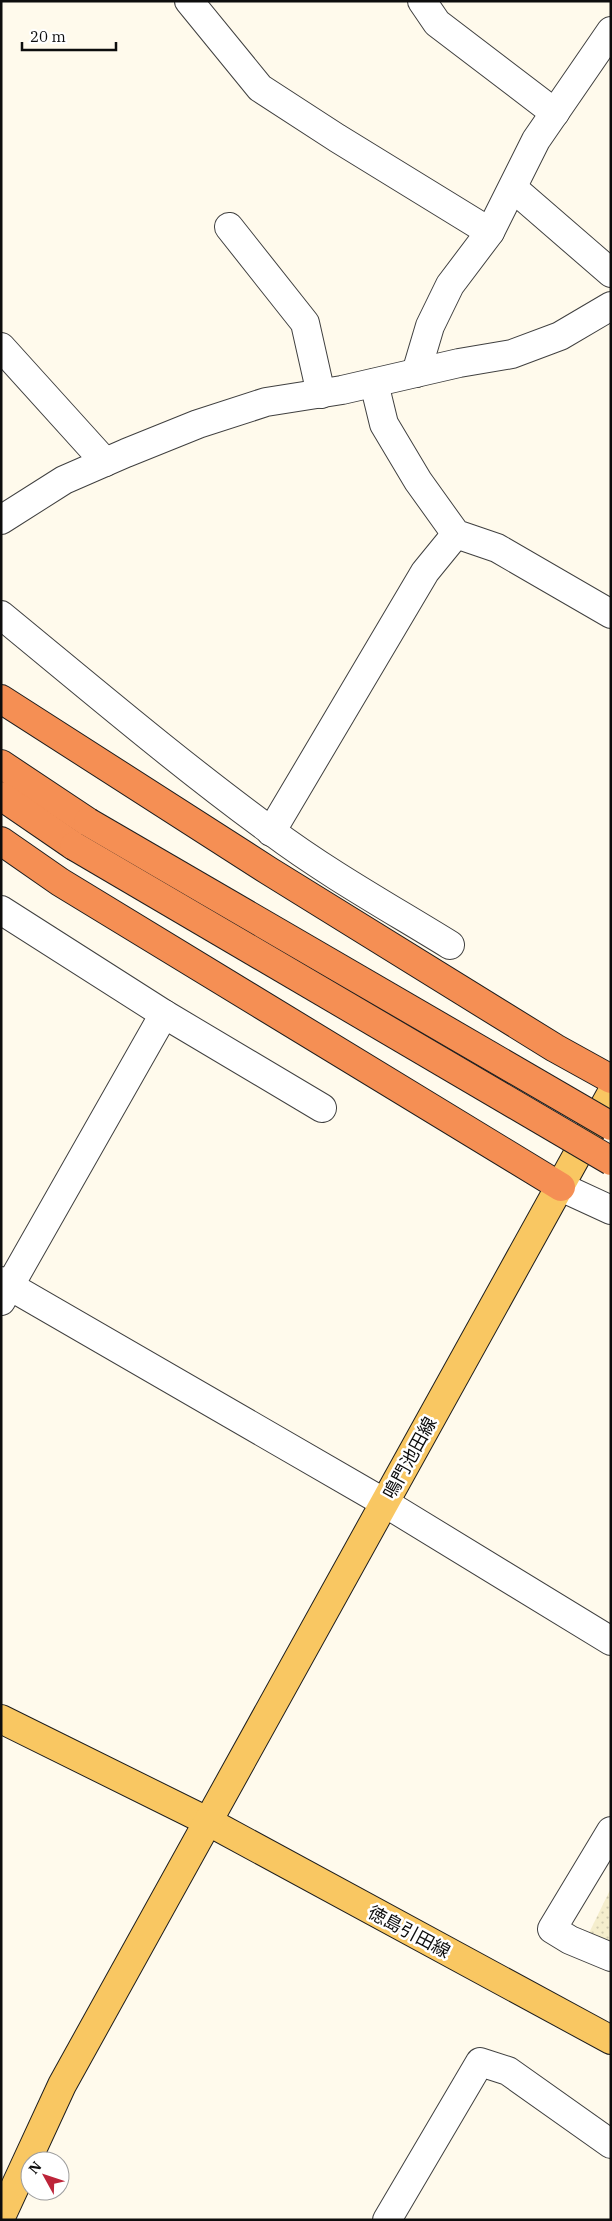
<svg xmlns="http://www.w3.org/2000/svg" width="612" height="2221" viewBox="0 0 612 2221" font-family="'IBM Plex Serif','Noto Sans JP',serif">
	<style>
		.farmland { fill: url(#farmland-dots) }
		.lines { fill: none; stroke-linecap: round; stroke-linejoin: round }
		.minor-casing { stroke: #404040; stroke-width: 30 }
		.major-casing { stroke: #1e1e1e; stroke-width: 30 }
		.highway-casing { stroke: #1e1e1e; stroke-width: 30 }
		.minor { stroke: #fff; stroke-width: 28 }
		.major { stroke: #f9c762; stroke-width: 28 }
		.highway { stroke: #f58f54; stroke-width: 28 }
		.highway-bridge-casing { stroke: #1e1e1e; stroke-width: 30; stroke-linecap: butt }
		.highway-bridge { stroke: #f58f54; stroke-width: 28 }
		.labels { text-anchor: middle; stroke-width: 5; stroke-linejoin: round; paint-order: stroke }
		.street-label { font-size: 18px; fill: #0d0d0d; stroke: #fff }
	</style>
	<defs>
		<pattern id="farmland-dots" width="8" height="8" patternUnits="userSpaceOnUse" patternTransform="scale(1.25)"><rect width="8" height="8" fill="#f5eecd"/><path d="M2 2h.1M6 6h.1" fill="none" stroke="#d1cbaf" stroke-width="1.8" stroke-linecap="round"/></pattern>
	</defs>
	<rect width="100%" height="100%" fill="#fffaec"/>
	<!-- farmland -->
	<path class="farmland" d="M611,1888V1941L589,1933Z"/>
	<g class="lines">
		<!-- minor casing -->
		<g class="minor-casing">
			<g id="minor">
				<path d="M189,1L260,88L337,138L490,232"/>
				<path d="M422,1L437,23L555,113"/>
				<path d="M513,188L611,273"/>
				<path d="M229,227L305,323L321,394"/>
				<path d="M1,347L105,462"/>
				<path d="M416,373L430,326L450,285L490,232L536,140L611,31"/>
				<path d="M374,383L384,424L418,481L456,534L497,548L611,614"/>
				<path d="M1,520L64,480L126,453L198,424L266,402L342,390L459,363L512,354L560,336L611,306"/>
				<path d="M1,615C90,688 178,763 271,831C327,873 390,908 450,945"/>
				<path d="M271,832L425,572L456,534"/>
				<path d="M1,910L164,1014L322,1108"/>
				<path d="M561,1187L611,1210"/>
				<path d="M1,1281L385,1503L611,1641"/>
				<path d="M1,1301L164,1014"/>
				<path d="M611,1831L552,1929L570,1940L611,1957"/>
				<path d="M387,2220L480,2062L508,2071L611,2144"/>
			</g>
		</g>
		<!-- major casing -->
		<g class="major-casing">
			<g id="major">
				<path d="M1,1719L209,1822L611,2040"/>
				<path d="M1,2217L62,2085L611,1094"/>
			</g>
		</g>
		<!-- highway casing -->
		<g class="highway-casing">
			<g id="highway">
				<path d="M1,699L269,871L555,1048L611,1079"/>
				<path d="M1,764L88,822"/>
				<path d="M1,796L74,846"/>
				<path d="M1,841L60,882L561,1187"/>
			</g>
		</g>
		<!-- minor -->
		<use href="#minor" class="minor"/>
		<!-- major -->
		<use href="#major" class="major"/>
		<!-- highway -->
		<use href="#highway" class="highway"/>
		<!-- highway-bridge casing -->
		<g class="highway-bridge-casing">
			<g id="highway-bridge">
				<path d="M88,822L611,1126"/>
				<path d="M74,846L611,1161"/>
			</g>
		</g>
		<!-- highway-bridge -->
		<use href="#highway-bridge" class="highway-bridge"/>
	</g>
	<g class="labels">
		<!-- street labels -->
		<g class="street-label">
			<text transform="translate(410 1458) rotate(-61)" y="6">鳴門池田線</text>
			<text transform="translate(409 1932) rotate(28)" y="6">徳島引田線</text>
		</g>
	</g>
	<!-- border -->
	<rect width="612" height="2221" fill="none" stroke="#0d0d0d" stroke-width="5"/>
	<!-- north arrow -->
	<g transform="translate(45 2176) rotate(310)"><circle r="24" fill="#ffffff" stroke="#9e9e9e"/>
	<path d="M0-4L9 19L0 12L-9 19Z" fill="#bd2439"/>
	<text y="-8" font-size="14" font-weight="bold" text-anchor="middle" fill="#0d0d0d">N</text>
	</g>
	<!-- scale -->
	<path d="M22 42v8h94v-8" fill="none" stroke="#0d0d0d" stroke-width="2.5"/>
	<text x="30" y="42" font-size="15" fill="#0d0d0d" stroke="#ffffff" stroke-width="4" paint-order="stroke">20 m</text>
</svg>
